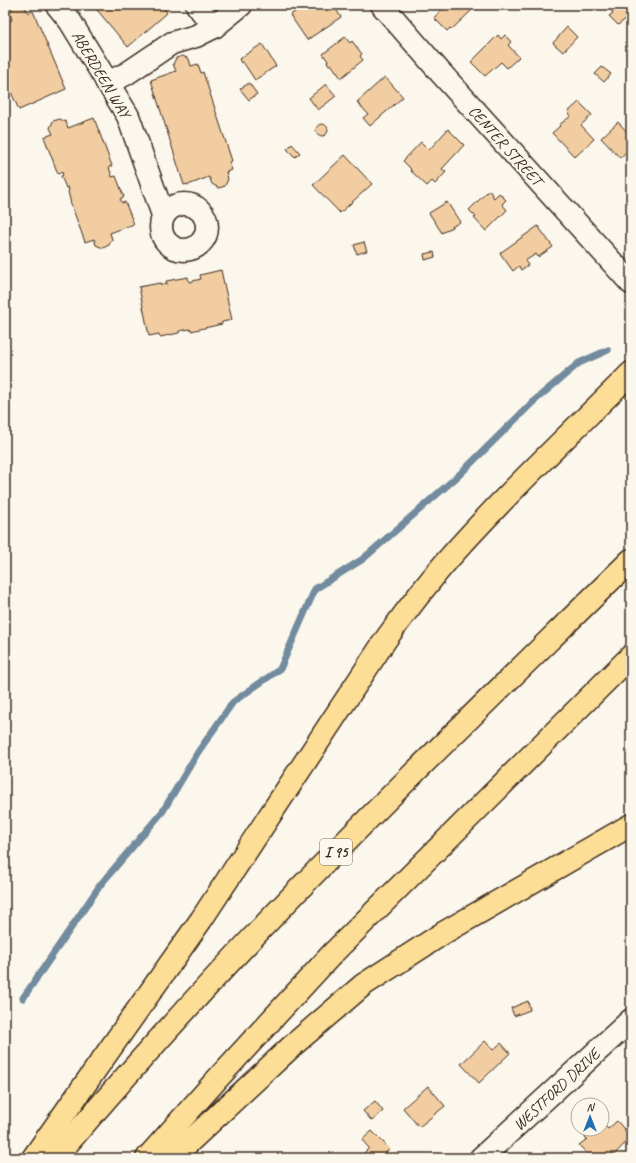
<svg xmlns="http://www.w3.org/2000/svg" width="636" height="1163" viewBox="0 0 636 1163" font-family="Caveat,sans-serif">
	<style>
		.lines { fill: none; stroke-linecap: round; stroke-linejoin: round }
		.stream { stroke: #728b9e; stroke-width: 7 }
		.building { fill: #f2cda2; stroke: #3b2a1e }
		.minor-casing { stroke: #3b2a1e; stroke-width: 25 }
		.tertiary-casing { stroke: #3b2a1e; stroke-width: 25 }
		.motorway-casing { stroke: #3b2a1e; stroke-width: 25 }
		.minor { stroke: #fbf7ec; stroke-width: 22 }
		.tertiary { stroke: #fbf7ec; stroke-width: 22 }
		.motorway { stroke: #fdde96; stroke-width: 22 }
		.labels { text-anchor: middle; stroke-width: 4; stroke-linejoin: round; paint-order: stroke }
		.shield { fill: #fbf7ec; stroke: #75685c; stroke-width: 1 }
		.shield-label { font-size: 15px; font-weight: bold; fill: #3b2a1e }
		.street-label { font-size: 16px; fill: #3b2a1e; stroke: #fbf7ec }
	</style>
	<rect width="100%" height="100%" fill="#fbf7ec"/>
	<filter id="ink" filterUnits="userSpaceOnUse"><feTurbulence type="fractalNoise" baseFrequency=".025" numOctaves="2"/><feDisplacementMap in="SourceGraphic" scale="8" xChannelSelector="R" yChannelSelector="G"/><feConvolveMatrix kernelMatrix="1 2 1 2 8 2 1 2 1" color-interpolation-filters="sRGB"/></filter>
	<g filter="url(#ink)">
		<g class="lines">
			<!-- stream -->
			<path class="stream" d="M23,998L101,884L163,811L198,752L233,702L280,669L315,589L363,559L459,475L534,401L579,363L608,350"/>
		</g>
		<!-- building -->
		<g class="building">
			<path d="M17,5L25,7L28,13L33,11L66,89L19,110L7,83L10,81V79L6,81L5,78V23L12,20L10,13L12,7Z"/>
			<path d="M93,5H162L167,13L128,47Z"/>
			<path d="M306,5H333L341,17L307,40L290,15Z"/>
			<path d="M445,5H469L473,9L452,29L450,28L447,31L434,18Z"/>
			<path d="M606,5H630L631,15L618,25L609,16L613,13Z"/>
			<path d="M567,27L577,37L563,52L553,43Z"/>
			<path d="M498,35L501,39L505,35L511,42L508,45L519,57L507,68L501,62L485,76L471,62Z"/>
			<path d="M345,37L350,43L352,41L362,54L360,56L363,60L341,78L331,64L329,65L327,62L328,61L323,54Z"/>
			<path d="M262,44L276,66L255,80L243,62L241,63L239,59Z"/>
			<path d="M183,56L189,59L191,66L198,64L201,73L203,72L232,161L229,162L232,170L226,172L228,179L225,186L219,188L212,184L209,177L188,185V184L184,185L151,80L176,71L173,64L176,58Z"/>
			<path d="M602,67L611,74L604,82L595,74Z"/>
			<path d="M385,77L403,97L370,126L363,118L368,114L357,102Z"/>
			<path d="M249,83L257,94L249,100L240,89Z"/>
			<path d="M326,84L336,96L318,110L309,98Z"/>
			<path d="M579,102L592,115L581,125L594,139L575,157L552,133L560,126L559,125L571,116L568,112Z"/>
			<path d="M94,118L112,166L109,167L112,177L116,176L124,197L120,199L122,203L125,202L134,224L110,233L112,239L109,245L103,248L96,245L94,239L85,242L71,204L68,191L69,190L68,187L66,188L61,176L63,175L62,172L58,174L44,137L53,134L50,128L53,121L60,119L66,122L68,128Z"/>
			<path d="M618,122L631,136V147L620,158L601,138Z"/>
			<circle cx="322" cy="130" r="6"/>
			<path d="M448,129L464,145L442,169L446,172L435,184L432,181L427,186L410,170L411,169L403,161L421,142L429,150Z"/>
			<path d="M292,144L300,153L295,157L287,149Z"/>
			<path d="M345,155L372,184L340,213L313,185Z"/>
			<path d="M489,190L494,198L499,193L506,200L502,204L507,210L486,231L474,218L476,217L469,210Z"/>
			<path d="M447,202L460,222L442,233L429,213Z"/>
			<path d="M538,226L553,247L538,257L536,254L525,261L528,265L521,270L519,266L513,271L500,253Z"/>
			<path d="M364,242L367,251L357,254L354,245Z"/>
			<path d="M434,252L435,257L425,260L424,254Z"/>
			<path d="M221,270L232,320L222,322V324L191,331L190,329L179,331V333L160,337L159,334L149,336L139,287L160,283L161,285L167,284L166,281L188,277L189,282L201,279L200,275Z"/>
			<path d="M528,1001L530,1010L514,1016L511,1008Z"/>
			<path d="M485,1041L493,1050L501,1043L510,1053L479,1083L461,1064Z"/>
			<path d="M428,1086L445,1106L419,1127L403,1108Z"/>
			<path d="M375,1101L383,1111L372,1121L363,1111Z"/>
			<path d="M617,1121L631,1137L611,1158H591L579,1145L587,1139L583,1135L590,1129L594,1130L602,1129V1123L608,1129Z"/>
			<path d="M372,1131L390,1149L382,1156L383,1158H359L369,1148L362,1140Z"/>
		</g>
		<g class="lines">
			<!-- minor casing -->
			<g class="minor-casing">
				<g id="minor">
					<path d="M57,5L70,21L128,116L163,215"/>
					<path d="M197,5L214,27"/>
					<path d="M107,83L126,74L172,43L196,36L214,27L241,5"/>
					<circle cx="184" cy="227" r="23"/>
					<path d="M481,1158L631,1020"/>
				</g>
			</g>
			<!-- tertiary casing -->
			<g class="tertiary-casing">
				<path id="tertiary" d="M382,5L440,72L631,283"/>
			</g>
			<!-- motorway casing -->
			<g class="motorway-casing">
				<g id="motorway">
					<path d="M33,1158L201,920L386,639C407,610 428,582 452,555C508,492 571,433 631,373"/>
					<path d="M55,1158C127,1074 202,990 279,910C393,791 513,676 631,560"/>
					<path d="M147,1158L219,1077L333,953L631,656"/>
					<path d="M172,1158L292,1046L363,985L445,932L631,825"/>
				</g>
			</g>
			<!-- minor -->
			<use href="#minor" class="minor"/>
			<!-- tertiary -->
			<use href="#tertiary" class="tertiary"/>
			<!-- motorway -->
			<use href="#motorway" class="motorway"/>
		</g>
	</g>
	<g class="labels">
		<!-- shield labels -->
		<rect class="shield" x="320" y="839" width="32" height="26" rx="3"/>
		<g class="shield-label">
			<text x="336" y="857">I 95</text>
		</g>
		<!-- street labels -->
		<g class="street-label">
			<text transform="translate(102 74) rotate(59)" y="6">ABERDEEN WAY</text>
			<text transform="translate(506 145) rotate(48)" y="6">CENTER STREET</text>
			<text transform="translate(556 1089) rotate(-43)" y="6">WESTFORD DRIVE</text>
		</g>
	</g>
	<!-- margin -->
	<rect width="636" height="1163" fill="none" stroke="#fbf7ec" stroke-width="20"/>
	<rect x="10" y="10" width="616" height="1143" fill="none" stroke="#3b2a1e" stroke-width="1.5" filter="url(#ink)"/>
	<!-- north arrow -->
	<g transform="translate(590 1117)"><circle r="19" fill="#fbf7ec" stroke="#aea59a"/>
	<path d="M0-3L7 15L0 10L-7 15Z" fill="#1f6fb2"/>
	<text y="-6" font-size="11" font-weight="bold" text-anchor="middle" fill="#3b2a1e">N</text>
	</g>
</svg>
